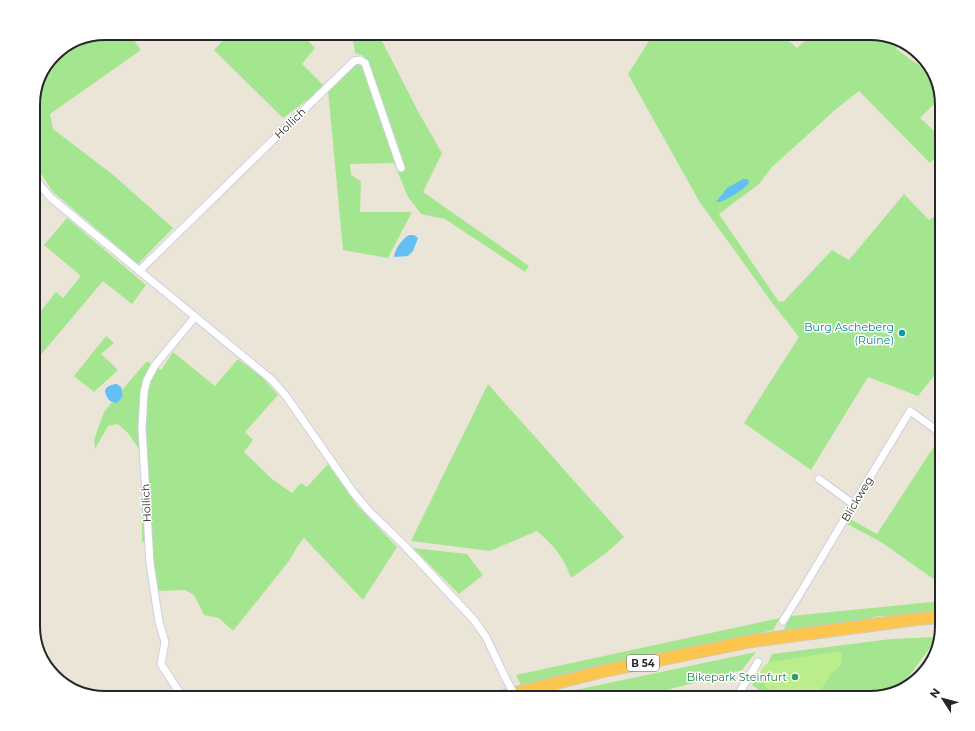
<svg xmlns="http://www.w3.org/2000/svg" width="975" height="731" viewBox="0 0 975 731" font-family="Montserrat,sans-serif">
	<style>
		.green { fill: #a4e68f }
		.pitch { fill: #baee8a }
		.water { fill: #62c0f5 }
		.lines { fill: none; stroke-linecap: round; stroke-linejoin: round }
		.minor-casing { stroke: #cdcfe2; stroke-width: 9 }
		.trunk-casing { stroke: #cbcbcb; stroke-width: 14 }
		.minor { stroke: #fff; stroke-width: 7 }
		.trunk { stroke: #fcc64e; stroke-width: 12 }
		.minor-bridge-casing { stroke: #cdcfe2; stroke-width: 9; stroke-linecap: butt }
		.minor-bridge { stroke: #fff; stroke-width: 7 }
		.culture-dot { fill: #0f9aa8; stroke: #fff; stroke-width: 1.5 }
		.leisure-dot { fill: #2e9e5b; stroke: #fff; stroke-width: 1.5 }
		.labels { text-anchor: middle; stroke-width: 3; stroke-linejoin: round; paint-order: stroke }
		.shield { fill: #fff; stroke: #686868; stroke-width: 1 }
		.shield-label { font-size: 10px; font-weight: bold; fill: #272727 }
		.street-label { font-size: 11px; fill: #272727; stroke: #fff }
		.culture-label { font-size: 11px; fill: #0d838f; stroke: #fff; text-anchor: end }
		.leisure-label { font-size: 11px; fill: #27864d; stroke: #fff; text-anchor: end }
		.rim { fill: none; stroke: #272727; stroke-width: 2 }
	</style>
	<rect width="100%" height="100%" fill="#ebe5d7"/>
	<!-- green -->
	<g class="green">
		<path d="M112,33H129L141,50L50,114L53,129L112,174L173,228L138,264L53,192L33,161V100L40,73L57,51L101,34L109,35Z"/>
		<path d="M230,33H301L315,48L302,64L325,87L283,118L214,50Z"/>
		<path d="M352,33H375L383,43L420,115L442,153L423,192L529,266L525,272L445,219L421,214L408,197L394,163L350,164L351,175L361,181L360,212H412L388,258L343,250L328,90L357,62L363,65L376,100L378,89L366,59L362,55L355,53Z"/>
		<path d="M654,33H780L797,48L813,33H841L850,40C861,40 862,34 870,33L901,44L896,49L927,71L931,68L934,73L940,98L920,118L942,138V151L930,163L859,91L835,110L772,167L759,184L719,214L779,302L784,301L832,250L849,260L904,194L929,220L942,211V366L918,396L868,377L811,470L744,423L799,337L773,304L699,201L628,74Z"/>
		<path d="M67,218L146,285L132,304L103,281L33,364V321L56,292L63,298L81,276L44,245Z"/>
		<path d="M106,336L114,343L101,354L118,370L94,392L74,376Z"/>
		<path d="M173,352L215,386L238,359L262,377L278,395L245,432L253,440L244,452L272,479L292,493L301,483L307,487L328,464L356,504L397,547L363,600L304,538L297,547L289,561L233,631L219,618L204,615L194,595L185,590L157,591L153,563L151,534L142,543V484L140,451L128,433L118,424L108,426L95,449L94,440L104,412L112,402L114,403L123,396L122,390L147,361L161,370Z"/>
		<path d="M488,384L624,537L605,554L571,578C564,557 553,545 537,531L490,551L411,541Z"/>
		<path d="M940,437L942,438V585L881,542L847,524L850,519L877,534Z"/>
		<path d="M413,548L467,554L483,575L459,594Z"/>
		<path d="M942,601V612L889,618C881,615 873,616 865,621L783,631L791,616Z"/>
		<path d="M780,618L773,630L522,687L516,675Z"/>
		<path d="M935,637L929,649L898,691L870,698H770L752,685L766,668L772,654L891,639Z"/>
		<path d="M756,652L742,670L637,698H537Z"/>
	</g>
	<!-- pitch -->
	<path class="pitch" d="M840,651C845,660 841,667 832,672L816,698C807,698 789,700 781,698C778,697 775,695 773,693C759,684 753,670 771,662Z"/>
	<!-- water -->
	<g class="water">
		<path d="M841,33H868C856,41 852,43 841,33Z"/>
		<path d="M743,179H748L749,183C745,189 722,204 716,202L727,188Z"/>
		<path d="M409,235H414L418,238L413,251L408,256L394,257C394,250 403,238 409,235Z"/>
		<path d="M117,384L121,387L123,396L117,403C110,403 106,398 105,391C106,386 112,384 117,384Z"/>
	</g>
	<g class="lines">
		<!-- minor casing -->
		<g class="minor-casing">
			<g id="minor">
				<path d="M33,174L40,185L51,198L272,380L286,396L353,492L369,511L405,546L474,620L486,637L505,677"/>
				<path d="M139,271L354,61L360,60L365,63L401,168"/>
				<path d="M819,479L853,504"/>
				<path d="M783,621L798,597L859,495L910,411L942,434"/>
				<path d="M183,698L161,664L165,642L159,622L150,563L142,429L144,392L147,380L155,365L195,317"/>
				<path d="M736,698L758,662"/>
			</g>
		</g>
		<!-- trunk casing -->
		<g class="trunk-casing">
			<path id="trunk" d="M496,698L604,671L752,641L917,619L942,617"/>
		</g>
		<!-- minor -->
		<use href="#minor" class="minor"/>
		<!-- trunk -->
		<use href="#trunk" class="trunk"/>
		<!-- minor-bridge casing -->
		<g class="minor-bridge-casing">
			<path id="minor-bridge" d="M505,677L516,698"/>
		</g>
		<!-- minor-bridge -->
		<use href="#minor-bridge" class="minor-bridge"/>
	</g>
	<!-- markers -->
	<circle class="culture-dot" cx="902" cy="333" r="4"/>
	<circle class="leisure-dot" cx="795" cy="677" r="4"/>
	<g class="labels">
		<!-- shield labels -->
		<rect class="shield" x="627" y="655" width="32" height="16" rx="3"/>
		<g class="shield-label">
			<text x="643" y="667">B 54</text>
		</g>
		<!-- street labels -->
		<g class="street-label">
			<text transform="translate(290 123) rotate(-44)" y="4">Hollich</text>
			<text transform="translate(857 499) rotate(-59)" y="4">Blickweg</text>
			<text transform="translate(146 503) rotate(-93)" y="4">Hollich</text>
		</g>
		<!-- culture labels -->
		<g class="culture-label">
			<text x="894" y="331">Burg Ascheberg<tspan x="894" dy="13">(Ruine)</tspan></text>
		</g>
		<!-- leisure labels -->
		<g class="leisure-label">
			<text x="787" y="681">Bikepark Steinfurt</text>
		</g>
	</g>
	<!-- crop -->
	<path d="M0 0H975V731H0ZM105 40H870A65 65 0 0 1 935 105V626A65 65 0 0 1 870 691H105A65 65 0 0 1 40 626V105A65 65 0 0 1 105 40Z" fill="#fff" fill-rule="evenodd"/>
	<path class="rim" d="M105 40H870A65 65 0 0 1 935 105V626A65 65 0 0 1 870 691H105A65 65 0 0 1 40 626V105A65 65 0 0 1 105 40Z"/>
	<!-- north arrow -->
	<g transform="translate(943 699) rotate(306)" stroke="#ffffff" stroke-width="3" paint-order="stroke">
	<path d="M0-3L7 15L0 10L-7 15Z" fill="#272727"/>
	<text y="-6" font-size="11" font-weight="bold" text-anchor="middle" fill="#272727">N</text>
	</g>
</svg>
